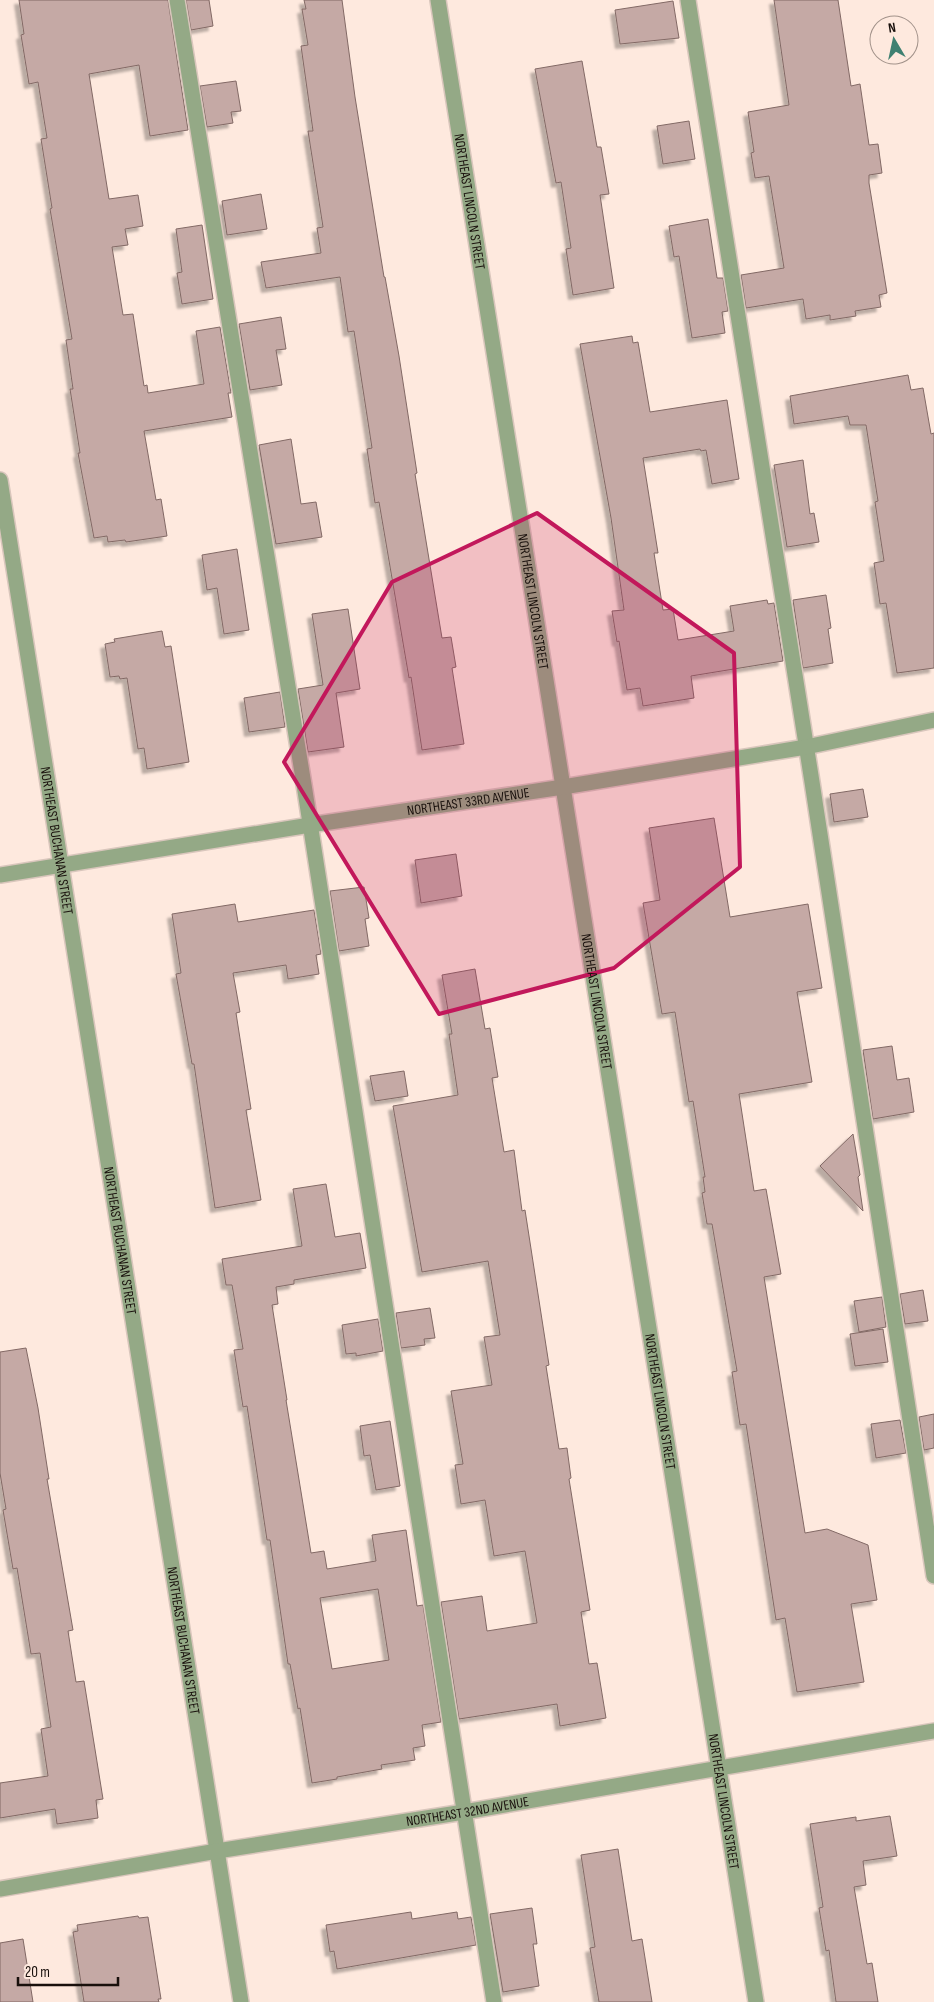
<svg xmlns="http://www.w3.org/2000/svg" width="934" height="2002" viewBox="0 0 934 2002" font-family="'Sofia Sans Condensed',sans-serif">
	<style>
		.building { fill: #c5a9a5; stroke: #826965; fill-rule: evenodd; filter: url(#shadow) }
		.lines { fill: none; stroke-linecap: round; stroke-linejoin: round }
		.lane-casing { stroke: #d9c6bc; stroke-width: 18 }
		.street-casing { stroke: #d9c6bc; stroke-width: 18 }
		.lane { stroke: #94a986; stroke-width: 15 }
		.street { stroke: #94a986; stroke-width: 15 }
		.marked { fill: #c2185b; fill-opacity: 0.2; stroke: #c2185b; stroke-width: 4; stroke-linejoin: round }
		.labels { text-anchor: middle; stroke-width: 4; stroke-linejoin: round; paint-order: stroke }
		.street-label { font-size: 14px; fill: #19100c; stroke: #fee9de }
	</style>
	<defs>
		<filter id="shadow"><feDropShadow dx="-4.5" dy="4.5" stdDeviation="1" flood-color="#0004"/></filter>
	</defs>
	<rect width="100%" height="100%" fill="#fee9de"/>
	<!-- building -->
	<g class="building">
		<path d="M19,0H168L188,130L150,136L139,65L89,74L109,199L138,195L143,226L125,229L128,245L112,247L123,315L133,314L144,386L147,385L148,393L204,384L196,331L220,327L231,393H228L232,417L144,431L156,500L161,499L167,536L126,542L125,540L108,542L107,536L94,538L78,453H80L70,389H73L66,340L72,339L50,209L52,208L41,139L47,138L38,82L29,84L21,35L24,34Z"/>
		<path d="M186,0H209L213,26L191,30Z"/>
		<path d="M304,0H342L355,97L384,277H385L399,356L417,473L415,474L442,638L451,637L456,667L452,668L464,744L422,750L411,677L409,678L379,502L375,503L367,449L372,448L354,331L348,332L340,277L266,288L261,262L321,253L317,228L323,227L308,131H313L301,46L308,45L302,9H306Z"/>
		<path d="M774,0H838L851,86L860,84L869,145L878,144L882,173L869,175V183L887,293L879,295L881,307L855,311L856,316L830,320V315L806,319L803,299L746,308L741,275L784,268L769,176L755,178L751,153L754,152L748,112L789,105Z"/>
		<path d="M673,1L679,38L620,44L615,10Z"/>
		<path d="M582,61L597,147H601L609,194L600,195L614,288L573,295L566,249L571,248L561,182L556,183L535,69Z"/>
		<path d="M236,81L241,111L231,112L233,123L207,127L200,86Z"/>
		<path d="M689,121L695,159L663,164L657,126Z"/>
		<path d="M261,194L267,229L227,235L222,201Z"/>
		<path d="M708,219L717,278H723L728,311L722,312L725,333L692,338L679,256L674,257L669,226Z"/>
		<path d="M202,225L213,299L182,304L177,273L182,272L176,229Z"/>
		<path d="M281,317L286,349L276,350L282,385L250,390L239,324Z"/>
		<path d="M632,336L633,343L638,342L650,412L727,400L739,479L712,484L706,450L701,451L700,449L643,458L658,553H654L663,610L673,609L678,640L734,631L730,606L767,600L768,604L774,603L783,661L691,676L694,698L643,706L640,688L627,690L619,641L617,642L612,611L624,610L611,518L580,344Z"/>
		<path d="M908,375L911,390L923,388L931,434L934,433V668L897,673L886,603L880,604L874,563L884,561L875,502L878,501L866,425H850L848,416L794,424L790,396Z"/>
		<path d="M291,439L301,504L316,502L322,537L276,544L259,445Z"/>
		<path d="M803,460L810,514L814,513L819,542L787,547L774,465Z"/>
		<path d="M237,549L249,630L224,634L217,588L207,590L202,555Z"/>
		<path d="M826,595L831,628L828,629L833,663L803,668L793,600Z"/>
		<path d="M348,609L360,689L336,693L344,747L308,752L298,689L323,685L312,614Z"/>
		<path d="M162,631L165,647L171,646L189,762L147,769L144,748L138,749L127,678L120,679L119,676L110,677L105,644L115,642L114,639Z"/>
		<path d="M280,692L285,727L249,732L244,698Z"/>
		<path d="M863,789L868,817L834,822L830,794Z"/>
		<path d="M714,818L730,917L808,904L822,988L797,992L812,1082L739,1094L754,1191L766,1189L781,1274L764,1277L805,1533L827,1529L868,1545L877,1600L851,1604L864,1682L797,1692L785,1618L776,1620L746,1424L740,1425L732,1372L737,1371L712,1224H707L702,1193L705,1192L703,1177H705L693,1101L689,1102L675,1012L662,1014L643,903L660,900L649,828Z"/>
		<path d="M456,854L462,896L421,903L415,860Z"/>
		<path d="M364,887L369,918L365,919L369,946L339,951L330,891Z"/>
		<path d="M235,904L238,922L314,910L321,954L316,955L319,974L288,979L286,965L233,973L240,1012L236,1013L251,1109L246,1110L261,1200L215,1208L194,1064H192L176,974L181,973L172,914Z"/>
		<path d="M475,969L485,1029L490,1028L498,1077L492,1078L504,1152L514,1150L522,1211L525,1210L549,1365L546,1366L559,1449L567,1448L571,1478L569,1479L590,1610L581,1612L589,1664L597,1663L606,1718L560,1726L557,1704L459,1719L441,1602L482,1596L487,1631L537,1623L525,1551L494,1556L485,1500L461,1504L455,1465L463,1464L451,1391L492,1385L484,1337L500,1335L488,1261L422,1272L393,1106L458,1095L449,1034H452L442,975Z"/>
		<path d="M892,1046L897,1080L909,1078L914,1112L873,1119L863,1050Z"/>
		<path d="M404,1071L408,1096L375,1101L370,1076Z"/>
		<path d="M853,1134L860,1175L858,1177L863,1211L820,1166Z"/>
		<path d="M326,1184L335,1237L360,1233L366,1268L294,1280V1284L276,1287L278,1304L272,1305L287,1400H286L311,1553L324,1551L327,1569L376,1561L372,1535L406,1530L417,1606L423,1605L441,1722L422,1725L425,1746L413,1748L415,1760L381,1765L382,1769L337,1777V1779L312,1783L300,1708L298,1709L290,1664H288L270,1540H267L247,1406L243,1407L234,1350L243,1349L232,1285H226L222,1259L302,1246L293,1189ZM378,1589L389,1660L332,1669L320,1598Z"/>
		<path d="M923,1290L928,1321L905,1324L900,1294Z"/>
		<path d="M882,1297L886,1327L859,1332L854,1301Z"/>
		<path d="M430,1308L435,1338L424,1339L425,1345L401,1348L396,1313Z"/>
		<path d="M378,1319L383,1351L356,1356V1353L346,1354L342,1325Z"/>
		<path d="M883,1329L888,1362L855,1366L850,1334Z"/>
		<path d="M26,1348L38,1408L49,1479H47L73,1630L68,1631L76,1682L84,1681L103,1799L96,1800L98,1818L57,1824L55,1809L0,1818V1783L48,1776L41,1729L51,1727L40,1653L31,1654L17,1568L13,1569L3,1510L6,1509L0,1473V1352Z"/>
		<path d="M934,1414V1448L924,1450L919,1417Z"/>
		<path d="M900,1420L906,1453L876,1458L871,1424Z"/>
		<path d="M390,1421L400,1486L376,1490L370,1455L364,1456L360,1426Z"/>
		<path d="M890,1816L897,1856L863,1861L866,1885L854,1887L867,1964L872,1963L878,2002H836L829,1950L826,1951L819,1908L823,1907L810,1824L856,1817V1821Z"/>
		<path d="M618,1849L632,1941L642,1939L652,2002H599L590,1948L595,1947L581,1855Z"/>
		<path d="M532,1908L537,1944H533L539,1986L503,1992L490,1914Z"/>
		<path d="M411,1912L412,1919L457,1912L458,1919L471,1917L476,1945L337,1969L334,1951L330,1952L326,1925Z"/>
		<path d="M138,1916L139,1918L148,1917L161,1999H158L159,2002H84L73,1932L78,1931L77,1925Z"/>
		<path d="M23,1939L33,2002H0V1943Z"/>
	</g>
	<g class="lines">
		<!-- lane casing -->
		<g class="lane-casing">
			<g id="lane">
				<path d="M177,0L305,791L494,2002"/>
				<path d="M688,0L812,782L934,1576"/>
			</g>
		</g>
		<!-- street casing -->
		<g class="street-casing">
			<g id="street">
				<path id="s1" d="M438,0L756,2002"/>
				<path id="s2" d="M0,480L241,2002"/>
				<path id="s3" d="M0,875L310,825L563,787L806,747L934,720"/>
				<path id="s4" d="M0,1889L217,1851L464,1812L934,1731"/>
			</g>
		</g>
		<!-- lane -->
		<use href="#lane" class="lane"/>
		<!-- street -->
		<use href="#street" class="street"/>
	</g>
	<!-- marked area -->
	<path class="marked" d="M537,513L734,653L740,867L614,968L439,1014L284,762L392,582Z"/>
	<g class="labels">
		<!-- street labels -->
		<g class="street-label">
			<text dy="5" stroke="none"><textPath href="#s1" startOffset="204">NORTHEAST LINCOLN STREET</textPath></text>
			<text dy="5" stroke="none"><textPath href="#s1" startOffset="609">NORTHEAST LINCOLN STREET</textPath></text>
			<text dy="5" stroke="none"><textPath href="#s3" startOffset="474">NORTHEAST 33RD AVENUE</textPath></text>
			<text dy="5" stroke="none"><textPath href="#s2" startOffset="365">NORTHEAST BUCHANAN STREET</textPath></text>
			<text dy="5" stroke="none"><textPath href="#s1" startOffset="1014">NORTHEAST LINCOLN STREET</textPath></text>
			<text dy="5" stroke="none"><textPath href="#s2" startOffset="770">NORTHEAST BUCHANAN STREET</textPath></text>
			<text dy="5" stroke="none"><textPath href="#s1" startOffset="1419">NORTHEAST LINCOLN STREET</textPath></text>
			<text dy="5" stroke="none"><textPath href="#s2" startOffset="1175">NORTHEAST BUCHANAN STREET</textPath></text>
			<text dy="5" stroke="none"><textPath href="#s1" startOffset="1824">NORTHEAST LINCOLN STREET</textPath></text>
			<text dy="5" stroke="none"><textPath href="#s4" startOffset="474">NORTHEAST 32ND AVENUE</textPath></text>
		</g>
	</g>
	<!-- north arrow -->
	<g transform="translate(894 40) rotate(351)"><circle r="24" fill="#fee9de" stroke="#a2928a"/>
	<path d="M0-4L9 19L0 12L-9 19Z" fill="#3f8071"/>
	<text y="-8" font-size="14" font-weight="bold" text-anchor="middle" fill="#19100c">N</text>
	</g>
	<!-- scale -->
	<path d="M18 1977v8h100v-8" fill="none" stroke="#19100c" stroke-width="2.5"/>
	<text x="25" y="1977" font-size="15" fill="#19100c" stroke="#fee9de" stroke-width="4" paint-order="stroke">20 m</text>
</svg>
